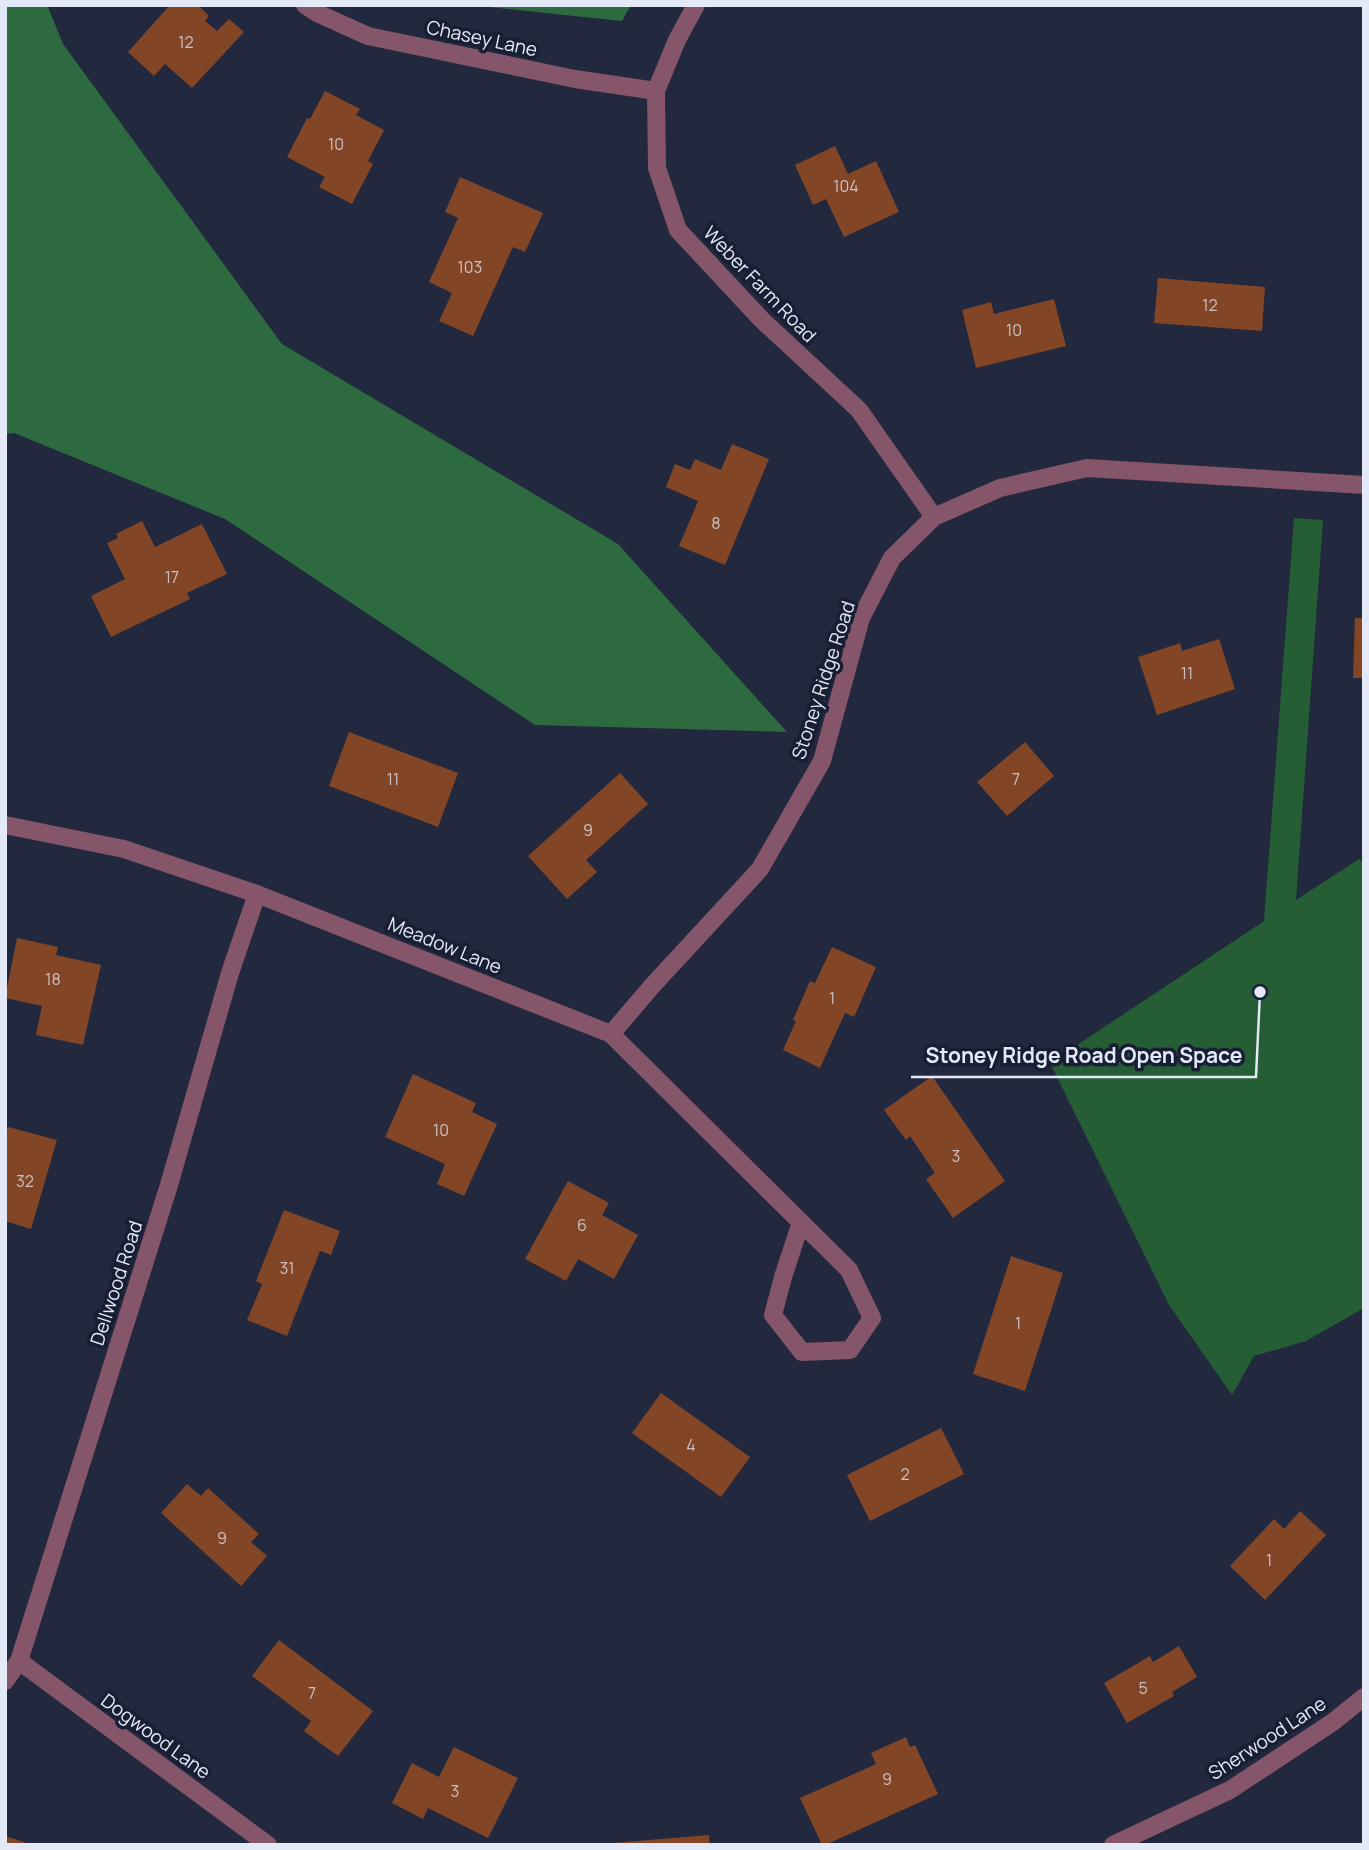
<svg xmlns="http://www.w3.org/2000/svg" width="1369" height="1850" viewBox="0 0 1369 1850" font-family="Manrope,sans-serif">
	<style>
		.green { fill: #255d35 }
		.forest { fill: #2e6a3f }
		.building { fill: #824627 }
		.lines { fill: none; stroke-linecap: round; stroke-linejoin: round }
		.minor { stroke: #85556a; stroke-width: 18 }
		.labels { text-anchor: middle; stroke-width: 7; stroke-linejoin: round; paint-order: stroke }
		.number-label { font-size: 16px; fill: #ccc0c3 }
		.street-label { font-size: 19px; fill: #e4e9f7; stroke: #181e33 }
		.leader { fill: none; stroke: #e4e9f7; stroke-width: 2.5 }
		.callout-dot { fill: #e4e9f7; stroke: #181e33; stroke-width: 2.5 }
		.callout-label { font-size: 21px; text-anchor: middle; font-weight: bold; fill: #e4e9f7; stroke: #181e33; stroke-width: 7; stroke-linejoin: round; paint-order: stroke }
	</style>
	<rect width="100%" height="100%" fill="#22283d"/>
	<!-- green -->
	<path class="green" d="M1294,518L1323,520L1296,900L1359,859L1364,864V1308L1306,1341L1254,1356L1232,1395L1169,1305L1050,1063L1264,921Z"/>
	<!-- forest -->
	<g class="forest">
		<path d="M5,5H47L63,44L282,344L618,544L787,732L535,725L225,519L14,433L5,434Z"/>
		<path d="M471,5H631L622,21Z"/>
	</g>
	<!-- building -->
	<g class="building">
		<path d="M170,5H198L209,16L205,21L217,31L229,19L244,32L192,88L165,64L154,76L128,52Z"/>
		<path d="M325,91L360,109L356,115L384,130L368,161L373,164L352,204L319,187L325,177L287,157L307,118L310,119Z"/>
		<path d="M835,146L848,174L876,161L899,212L844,237L826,199L813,205L795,165Z"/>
		<path d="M460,177L543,213L525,252L513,247L473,336L439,321L452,293L429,282L458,218L445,212Z"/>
		<path d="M1158,278L1265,287L1262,331L1154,323Z"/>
		<path d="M1054,299L1066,346L976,368L962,310L991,302L994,314Z"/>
		<path d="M732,444L769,459L725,565L679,546L698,501L666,487L675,464L690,470L695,459L721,470Z"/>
		<path d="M142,521L155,547L202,524L227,574L187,593L190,599L111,637L91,596L125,579L107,543L118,538L116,534Z"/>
		<path d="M1355,618H1364V678H1353Z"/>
		<path d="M1219,639L1235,689L1157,715L1138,657L1180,643L1182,651Z"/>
		<path d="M349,732L458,773L438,827L329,786Z"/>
		<path d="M1025,742L1054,776L1007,816L977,782Z"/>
		<path d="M620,773L648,804L586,860L597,872L567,899L528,856Z"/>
		<path d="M17,938L58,947L56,955L101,965L83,1045L36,1035L42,1006L5,998Z"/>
		<path d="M832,947L876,967L854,1017L845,1013L820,1068L783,1050L796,1021L793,1020L810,981L815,983Z"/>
		<path d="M413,1074L476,1103L472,1112L497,1124L464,1196L437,1184L445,1164L385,1137Z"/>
		<path d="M932,1076L1005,1181L953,1218L926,1179L935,1173L910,1136L906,1140L884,1110Z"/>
		<path d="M8,1127L57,1140L31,1229L5,1221V1137Z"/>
		<path d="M568,1181L609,1203L602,1215L638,1235L614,1279L578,1259L566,1281L525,1259Z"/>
		<path d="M284,1210L340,1231L331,1255L320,1251L287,1336L247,1320L262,1284L256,1281Z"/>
		<path d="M1011,1256L1063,1273L1025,1391L973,1374Z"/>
		<path d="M661,1393L750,1457L721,1497L632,1433Z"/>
		<path d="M941,1428L964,1474L870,1521L847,1475Z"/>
		<path d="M187,1484L201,1496L208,1488L259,1534L251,1542L267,1556L241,1586L161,1513Z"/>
		<path d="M1300,1511L1326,1535L1265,1600L1230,1566L1274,1519L1284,1529Z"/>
		<path d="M279,1640L373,1711L338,1756L304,1731L311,1721L252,1676Z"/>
		<path d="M1179,1646L1197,1677L1172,1692L1174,1696L1127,1723L1104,1683L1150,1656L1153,1662Z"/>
		<path d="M906,1737L910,1747L915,1745L938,1794L825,1845H822L800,1798L876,1764L871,1753Z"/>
		<path d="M454,1747L518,1778L488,1838L428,1808L423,1819L392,1803L412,1763L439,1777Z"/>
		<path d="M709,1835L710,1845H613V1843Z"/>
		<path d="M5,1836L30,1844V1845H5Z"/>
	</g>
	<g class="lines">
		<!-- minor -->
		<g class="minor">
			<path d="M305,5L317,13L368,36L575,79L656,91"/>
			<path d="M696,5L677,40L656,91L657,168L678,230L762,320L859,410L934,517"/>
			<path d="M5,825L124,849L257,894L611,1034L849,1270L872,1318L850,1350L802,1352L773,1315L783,1277L801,1222"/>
			<path d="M611,1034L652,986L760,869L822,761L861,618L892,558L934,517L1000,488L1087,468L1364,485"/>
			<path d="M19,1661L268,1845"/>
			<path d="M5,1681L19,1661L169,1185L230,973L257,894"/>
			<path d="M1113,1845L1230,1790L1333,1722L1364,1697"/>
		</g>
	</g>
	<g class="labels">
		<!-- number labels -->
		<g class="number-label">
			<text x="186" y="48">12</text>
			<text x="336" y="150">10</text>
			<text x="846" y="192">104</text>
			<text x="470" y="273">103</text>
			<text x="1210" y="311">12</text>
			<text x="1014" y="336">10</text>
			<text x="716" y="529">8</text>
			<text x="172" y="583">17</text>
			<text x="1187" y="679">11</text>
			<text x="393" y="785">11</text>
			<text x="1016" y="785">7</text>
			<text x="588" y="836">9</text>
			<text x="53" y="985">18</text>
			<text x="832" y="1004">1</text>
			<text x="441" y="1136">10</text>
			<text x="956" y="1162">3</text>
			<text x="25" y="1187">32</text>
			<text x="582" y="1231">6</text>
			<text x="287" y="1274">31</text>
			<text x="1018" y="1329">1</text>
			<text x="691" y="1451">4</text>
			<text x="905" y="1480">2</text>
			<text x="222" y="1544">9</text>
			<text x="1269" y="1566">1</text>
			<text x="1143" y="1694">5</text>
			<text x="312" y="1699">7</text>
			<text x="887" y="1785">9</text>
			<text x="455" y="1797">3</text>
		</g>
		<!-- street labels -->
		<g class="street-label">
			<text transform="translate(482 38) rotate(12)" y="7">Chasey Lane</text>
			<text transform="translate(760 284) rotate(46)" y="7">Weber Farm Road</text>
			<text transform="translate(823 680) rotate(-72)" y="7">Stoney Ridge Road</text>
			<text transform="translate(445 945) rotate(22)" y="7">Meadow Lane</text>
			<text transform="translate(116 1283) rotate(-72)" y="7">Dellwood Road</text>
			<text transform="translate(156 1736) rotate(36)" y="7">Dogwood Lane</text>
			<text transform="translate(1267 1738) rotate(-33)" y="7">Sherwood Lane</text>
		</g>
	</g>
	<!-- callouts -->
	<path class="leader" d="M1260 992L1256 1077H911"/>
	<circle class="callout-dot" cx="1260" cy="992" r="7"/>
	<g class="callout-label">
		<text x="1084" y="1063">Stoney Ridge Road Open Space</text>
	</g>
	<!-- border -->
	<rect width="1369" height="1850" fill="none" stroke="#e4e9f7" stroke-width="14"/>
</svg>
